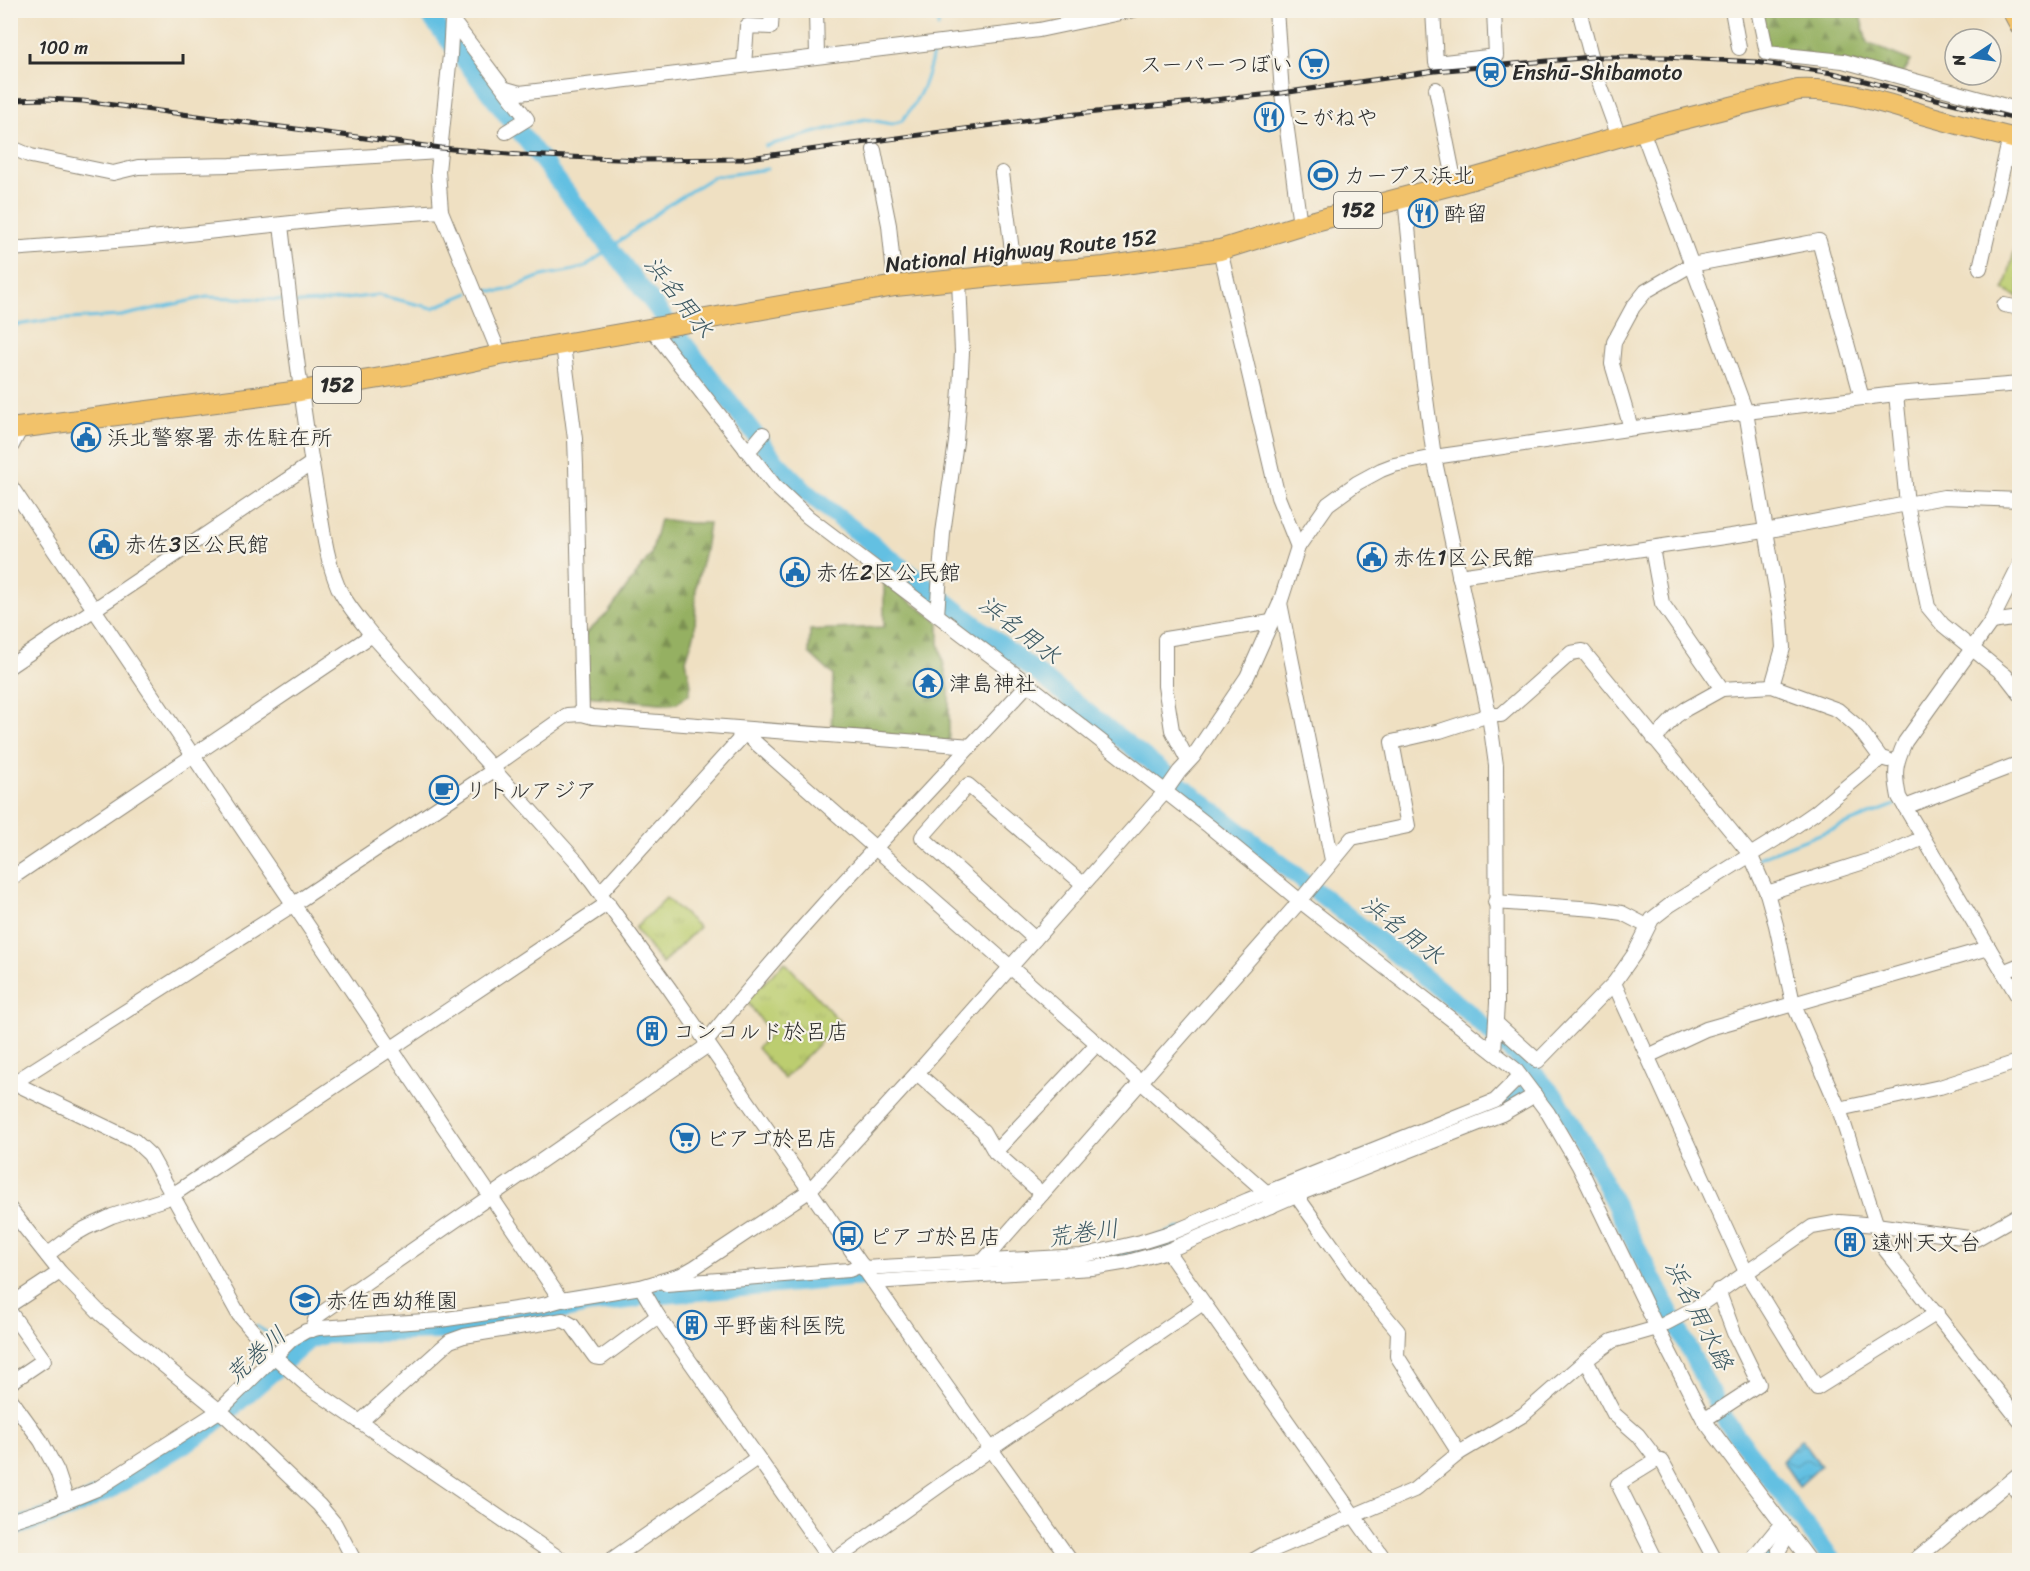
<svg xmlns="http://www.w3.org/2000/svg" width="2030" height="1571" viewBox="0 0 2030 1571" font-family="Sriracha,'Klee One',sans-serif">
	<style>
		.grass { fill: url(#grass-tufts); stroke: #747c4e; stroke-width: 1.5 }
		.forest { fill: url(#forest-firs); stroke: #606e46; stroke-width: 1.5 }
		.water { fill: url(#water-waves); stroke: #487686; stroke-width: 1.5 }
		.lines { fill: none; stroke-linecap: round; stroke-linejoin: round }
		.stream { stroke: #64c0e2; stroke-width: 3 }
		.river { stroke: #64c0e2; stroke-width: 18 }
		.minor-casing { stroke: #8d8676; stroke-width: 16 }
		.highway-casing { stroke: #8d8676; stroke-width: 22 }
		.minor { stroke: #fff; stroke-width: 14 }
		.highway { stroke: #f2c26a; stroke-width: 20 }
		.rail-casing { stroke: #2b2b2b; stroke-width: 5 }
		.rail { stroke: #f7f3e8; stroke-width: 3; stroke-dasharray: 9; stroke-linecap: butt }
		.labels { text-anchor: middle; stroke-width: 4.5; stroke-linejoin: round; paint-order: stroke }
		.shield { fill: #f7f3e8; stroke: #686764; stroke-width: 1.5 }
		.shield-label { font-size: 21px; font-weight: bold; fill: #2b2b2b }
		.poi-label { font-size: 22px; fill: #2b2b2b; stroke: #f7f3e8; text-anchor: start }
		.street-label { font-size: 22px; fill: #2b2b2b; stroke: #f7f3e8 }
		.water-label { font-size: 24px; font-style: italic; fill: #3c5862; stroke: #f7f3e8 }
	</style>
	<defs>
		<pattern id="grass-tufts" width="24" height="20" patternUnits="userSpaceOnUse" patternTransform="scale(1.5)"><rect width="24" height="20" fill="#bccd70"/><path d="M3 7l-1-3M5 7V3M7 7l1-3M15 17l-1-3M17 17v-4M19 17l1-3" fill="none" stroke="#a2b061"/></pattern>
		<pattern id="forest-firs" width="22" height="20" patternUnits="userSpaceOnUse" patternTransform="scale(1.5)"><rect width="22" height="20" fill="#95b062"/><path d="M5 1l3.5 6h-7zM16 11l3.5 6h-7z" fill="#7a8f51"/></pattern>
		<pattern id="water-waves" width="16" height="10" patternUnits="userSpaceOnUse" patternTransform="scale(1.5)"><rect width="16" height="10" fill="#64c0e2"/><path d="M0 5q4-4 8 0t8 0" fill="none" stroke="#539cb7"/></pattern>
	</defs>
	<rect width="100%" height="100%" fill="#f7f3e8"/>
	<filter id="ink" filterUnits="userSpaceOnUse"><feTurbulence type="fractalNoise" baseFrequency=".0167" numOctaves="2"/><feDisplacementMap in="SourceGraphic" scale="12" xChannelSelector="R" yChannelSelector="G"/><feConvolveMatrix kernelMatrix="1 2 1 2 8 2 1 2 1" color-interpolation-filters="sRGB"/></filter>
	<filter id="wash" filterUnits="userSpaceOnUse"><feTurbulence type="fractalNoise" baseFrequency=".008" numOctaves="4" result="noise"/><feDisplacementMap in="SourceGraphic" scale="24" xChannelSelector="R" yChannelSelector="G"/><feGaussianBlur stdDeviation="1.35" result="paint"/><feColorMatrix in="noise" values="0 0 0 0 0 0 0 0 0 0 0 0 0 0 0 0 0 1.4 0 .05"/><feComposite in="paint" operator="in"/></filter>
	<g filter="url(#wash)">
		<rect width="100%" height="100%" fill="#efe0c2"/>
		<!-- grass -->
		<g class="grass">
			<path d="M2016,245H2019V298L2004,290Z"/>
			<path d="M666,898L699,927L662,964L635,928Z"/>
			<path d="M785,962L840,1022L784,1079L757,1048L771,1034L746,1000Z"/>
		</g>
		<!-- forest -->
		<g class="forest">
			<path d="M1776,10L1859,11L1867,43L1911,61L1902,75L1768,50L1761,13Z"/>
			<path d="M660,519L689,523H709L705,550L696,587L695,632L686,660L691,685L689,694L677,703L669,704L586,696L582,637L608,613L651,554Z"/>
			<path d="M884,583L939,622V643L949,689V742L831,734L833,675L809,653L810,630L884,627Z"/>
		</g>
		<!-- water -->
		<path class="water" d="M1801,1439L1821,1466L1799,1486L1782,1461Z"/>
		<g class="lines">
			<!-- stream -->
			<g class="stream">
				<path d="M938,27L939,10"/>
				<path d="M765,146L865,119L891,124L902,121C922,95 927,81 934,49"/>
				<path d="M478,290C487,289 494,292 502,291C515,289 526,281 539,277C555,272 570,273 586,266L668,205L713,177L767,169"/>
				<path d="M296,303L320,302L378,295L433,308L469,293"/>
				<path d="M10,326L49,320L121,316L207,297L284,300"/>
				<path d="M1758,858L1895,805"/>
				<path d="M256,1326L284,1343"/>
				<path d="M290,1347L296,1351"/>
			</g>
			<!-- river -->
			<g class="river">
				<path d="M425,10L774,459L806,492L1344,913L1467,1011L1532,1071L1558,1100L1585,1146L1725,1420L1832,1560"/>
				<path d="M1364,1161L1434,1133L1501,1109L1525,1092"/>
				<path d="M1094,1261L1136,1252L1180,1236"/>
				<path d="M653,1296L884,1275"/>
				<path d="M10,1529L73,1508L108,1491L206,1431L309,1340L325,1335L437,1331L507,1323L587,1305L636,1299"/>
				<path d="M1762,1560L1783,1533"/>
			</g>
		</g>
	</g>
	<g filter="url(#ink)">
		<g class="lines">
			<!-- minor casing -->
			<g class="minor-casing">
				<g id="minor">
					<path d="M451,10L452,20L450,55L438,171L441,211L500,355"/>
					<path d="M816,10L817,56"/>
					<path d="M1276,10L1282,93L1300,225"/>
					<path d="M1433,10L1436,63L1496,56L1494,10"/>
					<path d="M1579,10L1595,71L1619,137"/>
					<path d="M1732,10L1739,48"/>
					<path d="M1758,10L1767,53L1843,61L2020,110"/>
					<path d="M452,20L527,119L506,132"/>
					<path d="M744,65L747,26L771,27L772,10"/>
					<path d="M506,89L520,93L1039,30L1134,10"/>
					<path d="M1436,89L1455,184"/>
					<path d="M1642,130L1746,412L1781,619L1783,648L1772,686"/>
					<path d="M10,147L31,156L113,173L138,167L231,165L439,152"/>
					<path d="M874,150L889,225L895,286"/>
					<path d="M1002,173L1015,274"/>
					<path d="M1405,197L1422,369L1434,457L1489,715L1496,765L1497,1003L1494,1052"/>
					<path d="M281,225C291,313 301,401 316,488C322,521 325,556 338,587C346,604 360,620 372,635L578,863L669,988L927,1359L1070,1560"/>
					<path d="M10,249L142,239L329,219L441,211"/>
					<path d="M1220,250L1278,497L1298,547"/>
					<path d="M1980,268L2010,137"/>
					<path d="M2004,305L2020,308"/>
					<path d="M652,329L774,485L808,517L1028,684L1209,826L1300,901L1515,1069L1548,1113L1579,1166L1657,1328L1704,1420L1809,1560"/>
					<path d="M563,345L575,439L576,466L582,714"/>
					<path d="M1896,394L1907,504L1944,497L2020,500"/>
					<path d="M1631,428L1612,364L1614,342L1633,307L1646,291L1691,265L1819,241L1862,398"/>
					<path d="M10,449L21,428"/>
					<path d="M746,450L753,446L763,434"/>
					<path d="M10,485L561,1300"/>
					<path d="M1652,548L1662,603L1722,689"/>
					<path d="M2020,564L1991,622L1905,742C1895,764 1894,773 1899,797L2020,1000"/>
					<path d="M1459,576L1765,531L1907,504L1928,607L1943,625L2006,676L2020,694"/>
					<path d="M1280,603L1332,860"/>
					<path d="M937,615L943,533L956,442L960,389L962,352L959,280"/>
					<path d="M1991,622L2020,618"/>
					<path d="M10,666L312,463"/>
					<path d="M1654,739L1676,716L1686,709L1722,689L1772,686L1838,710L1858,727L1881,758L1888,760"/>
					<path d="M1188,761L1172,730L1165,686V639L1271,622"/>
					<path d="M1905,807L2020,763"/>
					<path d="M10,879L372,635"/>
					<path d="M601,892L739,740L740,729C916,883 1092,1037 1267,1193L1272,1206"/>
					<path d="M1767,893L1883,856L1923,838"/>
					<path d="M1495,902L1595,909L1622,913L1647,926"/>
					<path d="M1035,939L922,837L968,785L1083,884"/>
					<path d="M2003,972L2020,965"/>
					<path d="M1614,983L1746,1272L1817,1388L1937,1313"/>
					<path d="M1496,1023L1538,1061L1614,983L1635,953L1652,919L1670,905L1784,834L1816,812L1881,758"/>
					<path d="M1648,1056L1706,1029L1989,948"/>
					<path d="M917,1073L983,1131L995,1152L1042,1194"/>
					<path d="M10,1081L135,1141L150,1155L239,1315L275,1357L309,1387L562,1560"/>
					<path d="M10,1085L294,904L488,774L493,767L567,715L582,714L593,717L972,746"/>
					<path d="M1839,1109L1940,1087L2020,1061"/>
					<path d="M995,1152L1097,1044"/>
					<path d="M1296,1195L1363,1289L1398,1331L1397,1356L1459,1453"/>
					<path d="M10,1209L60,1272L101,1314L227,1417L319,1505L335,1524L354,1560"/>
					<path d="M1167,1251L1385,1560"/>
					<path d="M47,1255L72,1236L86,1228L112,1216L165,1199L180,1190L608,903"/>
					<path d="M984,1260L1300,901L1352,838L1408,826L1392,742L1440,731L1489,715H1501L1571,653L1583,651L1750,854L1767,893L1776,925L1793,1003L1839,1109L1884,1248L2020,1421"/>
					<path d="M864,1268L1081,1256L1141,1242L1176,1231L1248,1200L1495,1101L1520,1076"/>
					<path d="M874,1282L1092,1268L1128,1262L1167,1251L1296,1195L1502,1114L1535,1095"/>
					<path d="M666,1284L849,1270L862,1265"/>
					<path d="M641,1287L658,1316L830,1560"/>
					<path d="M10,1305L60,1272"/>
					<path d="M10,1312L44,1360L10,1383"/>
					<path d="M312,1330L316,1317L704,1048L706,1042C806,916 920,802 1028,684"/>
					<path d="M1586,1360L1614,1414L1638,1435L1657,1460"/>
					<path d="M10,1398L41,1441L57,1471L67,1501"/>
					<path d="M1704,1420L1759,1384L1734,1333L1718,1290"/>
					<path d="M360,1422L443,1347L450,1341L464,1336L563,1320L572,1325L595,1357L601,1358L658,1316"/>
					<path d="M2010,1482L2020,1496"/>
					<path d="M10,1521L50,1508L97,1489L219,1411L292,1339L306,1331L319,1328L440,1320L543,1305L561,1300L641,1287L681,1275L695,1267L809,1191L917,1073L1165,792L1179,772L1193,757L1247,677L1280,603L1298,547L1328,504L1357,483L1381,470L1394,465L1434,457L1746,412L1896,394L2020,384"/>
					<path d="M611,1560L757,1458"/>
					<path d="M835,1560L991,1449L1203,1303"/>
					<path d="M1254,1560L1266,1553L1414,1490L1459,1453L1523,1415L1586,1360L1612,1341L1657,1328L1697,1307L1812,1227L1840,1222L1876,1225L1976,1239L2020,1214"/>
					<path d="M1656,1560L1618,1484L1657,1460L1662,1461L1715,1560"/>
					<path d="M1752,1560L1782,1523"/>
					<path d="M1780,1560L1779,1550L1789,1532"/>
					<path d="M1915,1560L2020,1473"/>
				</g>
			</g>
			<!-- highway casing -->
			<g class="highway-casing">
				<g id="highway">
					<path d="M2012,10L2020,25"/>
					<path d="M10,429L300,391L430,370L500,355L895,286L1015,274L1104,267L1220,250L1300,225L1455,184L1660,125L1798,90C1842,88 1883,103 1925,115C1956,124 1988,132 2020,140"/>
				</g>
			</g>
			<!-- minor -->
			<use href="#minor" class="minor"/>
			<!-- highway -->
			<use href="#highway" class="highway"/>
			<!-- rail casing -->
			<g class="rail-casing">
				<path id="rail" d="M10,100L48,99L83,101L441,148L520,155L641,160L742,159L1067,115L1282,93L1435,71L1592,57H1664L1756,62L1833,73L2020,120"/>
			</g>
			<!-- rail -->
			<use href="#rail" class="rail"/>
		</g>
	</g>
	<!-- icons -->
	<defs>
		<g id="supermarket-ring" transform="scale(1.5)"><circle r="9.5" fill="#f7f3e8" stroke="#1f6fb2" stroke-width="1.5"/><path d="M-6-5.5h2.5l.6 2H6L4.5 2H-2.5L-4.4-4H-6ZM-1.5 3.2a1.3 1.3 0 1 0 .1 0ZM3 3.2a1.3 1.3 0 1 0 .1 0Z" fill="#1f6fb2"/></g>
		<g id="station-ring" transform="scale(1.5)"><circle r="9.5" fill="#f7f3e8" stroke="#1f6fb2" stroke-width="1.5"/><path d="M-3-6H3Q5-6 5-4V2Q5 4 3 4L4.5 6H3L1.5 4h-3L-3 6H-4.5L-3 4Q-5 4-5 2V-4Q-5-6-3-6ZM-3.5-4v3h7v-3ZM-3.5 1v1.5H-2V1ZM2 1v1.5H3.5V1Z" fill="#1f6fb2"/></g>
		<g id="restaurant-ring" transform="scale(1.5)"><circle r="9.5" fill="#f7f3e8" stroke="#1f6fb2" stroke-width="1.5"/><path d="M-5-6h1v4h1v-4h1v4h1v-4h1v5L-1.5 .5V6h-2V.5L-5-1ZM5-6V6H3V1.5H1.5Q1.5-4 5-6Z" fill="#1f6fb2"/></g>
		<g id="stadium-ring" transform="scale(1.5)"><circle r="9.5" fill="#f7f3e8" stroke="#1f6fb2" stroke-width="1.5"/><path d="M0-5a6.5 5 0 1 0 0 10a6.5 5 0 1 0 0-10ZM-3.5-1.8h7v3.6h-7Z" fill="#1f6fb2"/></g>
		<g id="civic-ring" transform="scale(1.5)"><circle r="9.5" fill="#f7f3e8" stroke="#1f6fb2" stroke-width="1.5"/><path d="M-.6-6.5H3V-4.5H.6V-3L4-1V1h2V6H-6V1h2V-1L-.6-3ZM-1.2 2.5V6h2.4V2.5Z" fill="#1f6fb2"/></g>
		<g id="temple-ring" transform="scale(1.5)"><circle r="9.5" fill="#f7f3e8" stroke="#1f6fb2" stroke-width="1.5"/><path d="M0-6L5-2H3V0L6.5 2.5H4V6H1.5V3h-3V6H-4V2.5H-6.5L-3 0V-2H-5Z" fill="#1f6fb2"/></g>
		<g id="cafe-ring" transform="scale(1.5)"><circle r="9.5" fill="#f7f3e8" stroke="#1f6fb2" stroke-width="1.5"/><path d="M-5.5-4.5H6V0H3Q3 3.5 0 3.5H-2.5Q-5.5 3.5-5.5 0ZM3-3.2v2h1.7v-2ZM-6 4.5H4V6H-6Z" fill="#1f6fb2"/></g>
		<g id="building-ring" transform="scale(1.5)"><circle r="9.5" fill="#f7f3e8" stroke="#1f6fb2" stroke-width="1.5"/><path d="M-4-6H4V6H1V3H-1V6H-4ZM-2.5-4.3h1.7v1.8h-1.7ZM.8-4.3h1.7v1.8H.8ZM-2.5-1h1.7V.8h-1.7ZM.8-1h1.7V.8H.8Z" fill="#1f6fb2"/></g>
		<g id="bus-ring" transform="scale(1.5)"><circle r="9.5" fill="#f7f3e8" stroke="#1f6fb2" stroke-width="1.5"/><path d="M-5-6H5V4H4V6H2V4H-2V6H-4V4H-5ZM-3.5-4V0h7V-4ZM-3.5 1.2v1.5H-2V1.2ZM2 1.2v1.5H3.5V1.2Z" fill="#1f6fb2"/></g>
		<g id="school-ring" transform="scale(1.5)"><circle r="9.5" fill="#f7f3e8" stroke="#1f6fb2" stroke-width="1.5"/><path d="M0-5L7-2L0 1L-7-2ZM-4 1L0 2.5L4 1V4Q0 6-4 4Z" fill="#1f6fb2"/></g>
	</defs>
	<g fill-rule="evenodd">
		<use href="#supermarket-ring" x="1314" y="64"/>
		<use href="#station-ring" x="1491" y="72"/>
		<use href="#restaurant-ring" x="1269" y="117"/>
		<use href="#stadium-ring" x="1323" y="175"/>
		<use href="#restaurant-ring" x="1423" y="213"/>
		<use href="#civic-ring" x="86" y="437"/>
		<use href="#civic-ring" x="104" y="544"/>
		<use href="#civic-ring" x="1372" y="557"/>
		<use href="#civic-ring" x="795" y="572"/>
		<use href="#temple-ring" x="928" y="683"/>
		<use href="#cafe-ring" x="444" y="790"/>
		<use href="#building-ring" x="652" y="1031"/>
		<use href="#supermarket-ring" x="685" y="1138"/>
		<use href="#bus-ring" x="848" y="1236"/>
		<use href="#building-ring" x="1850" y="1242"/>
		<use href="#school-ring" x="305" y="1300"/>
		<use href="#building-ring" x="692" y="1325"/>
	</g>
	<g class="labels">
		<!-- shield labels -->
		<g class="shield">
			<rect x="1334" y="192" width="48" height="36" rx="4.5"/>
			<rect x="313" y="367" width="48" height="36" rx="4.5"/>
		</g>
		<g class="shield-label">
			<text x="1358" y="217">152</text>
			<text x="337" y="392">152</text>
		</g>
		<!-- poi labels -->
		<g class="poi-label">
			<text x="1293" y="72" text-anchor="end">スーパーつぼい</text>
			<text x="1512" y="80">Enshū-Shibamoto</text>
			<text x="1290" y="125">こがねや</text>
			<text x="1344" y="183">カーブス浜北</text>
			<text x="1444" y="221">酔留</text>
			<text x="107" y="445">浜北警察署 赤佐駐在所</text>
			<text x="125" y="552">赤佐3区公民館</text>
			<text x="1393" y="565">赤佐1区公民館</text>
			<text x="816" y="580">赤佐2区公民館</text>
			<text x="949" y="691">津島神社</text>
			<text x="465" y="798">リトルアジア</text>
			<text x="673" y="1039">コンコルド於呂店</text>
			<text x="706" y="1146">ビアゴ於呂店</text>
			<text x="869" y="1244">ピアゴ於呂店</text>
			<text x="1871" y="1250">遠州天文台</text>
			<text x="326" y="1308">赤佐西幼稚園</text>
			<text x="713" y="1333">平野歯科医院</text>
		</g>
		<!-- street labels -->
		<g class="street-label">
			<text transform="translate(1021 250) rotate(-6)" y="8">National Highway Route 152</text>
		</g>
		<!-- water labels -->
		<g class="water-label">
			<text transform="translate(679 297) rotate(52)" y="8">浜名用水</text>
			<text transform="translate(1020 630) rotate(38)" y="8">浜名用水</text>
			<text transform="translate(1403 930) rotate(38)" y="8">浜名用水</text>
			<text transform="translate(1083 1233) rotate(-8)" y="8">荒巻川</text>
			<text transform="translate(1699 1315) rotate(63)" y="8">浜名用水路</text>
			<text transform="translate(256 1355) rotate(-42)" y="8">荒巻川</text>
		</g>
	</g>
	<!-- margin -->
	<rect width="2030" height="1571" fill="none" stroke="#f7f3e8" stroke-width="36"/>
	<!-- north arrow -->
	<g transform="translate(1973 57) rotate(257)"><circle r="28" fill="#f7f3e8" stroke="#a5a39c" stroke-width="1.5"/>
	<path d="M0-4.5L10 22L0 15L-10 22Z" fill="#1f6fb2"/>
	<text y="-9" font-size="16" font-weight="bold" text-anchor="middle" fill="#2b2b2b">N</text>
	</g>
	<!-- scale -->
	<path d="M30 54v9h153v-9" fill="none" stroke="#2b2b2b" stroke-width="3"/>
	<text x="39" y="54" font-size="18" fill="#2b2b2b" stroke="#f7f3e8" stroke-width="4.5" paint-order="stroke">100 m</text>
</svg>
